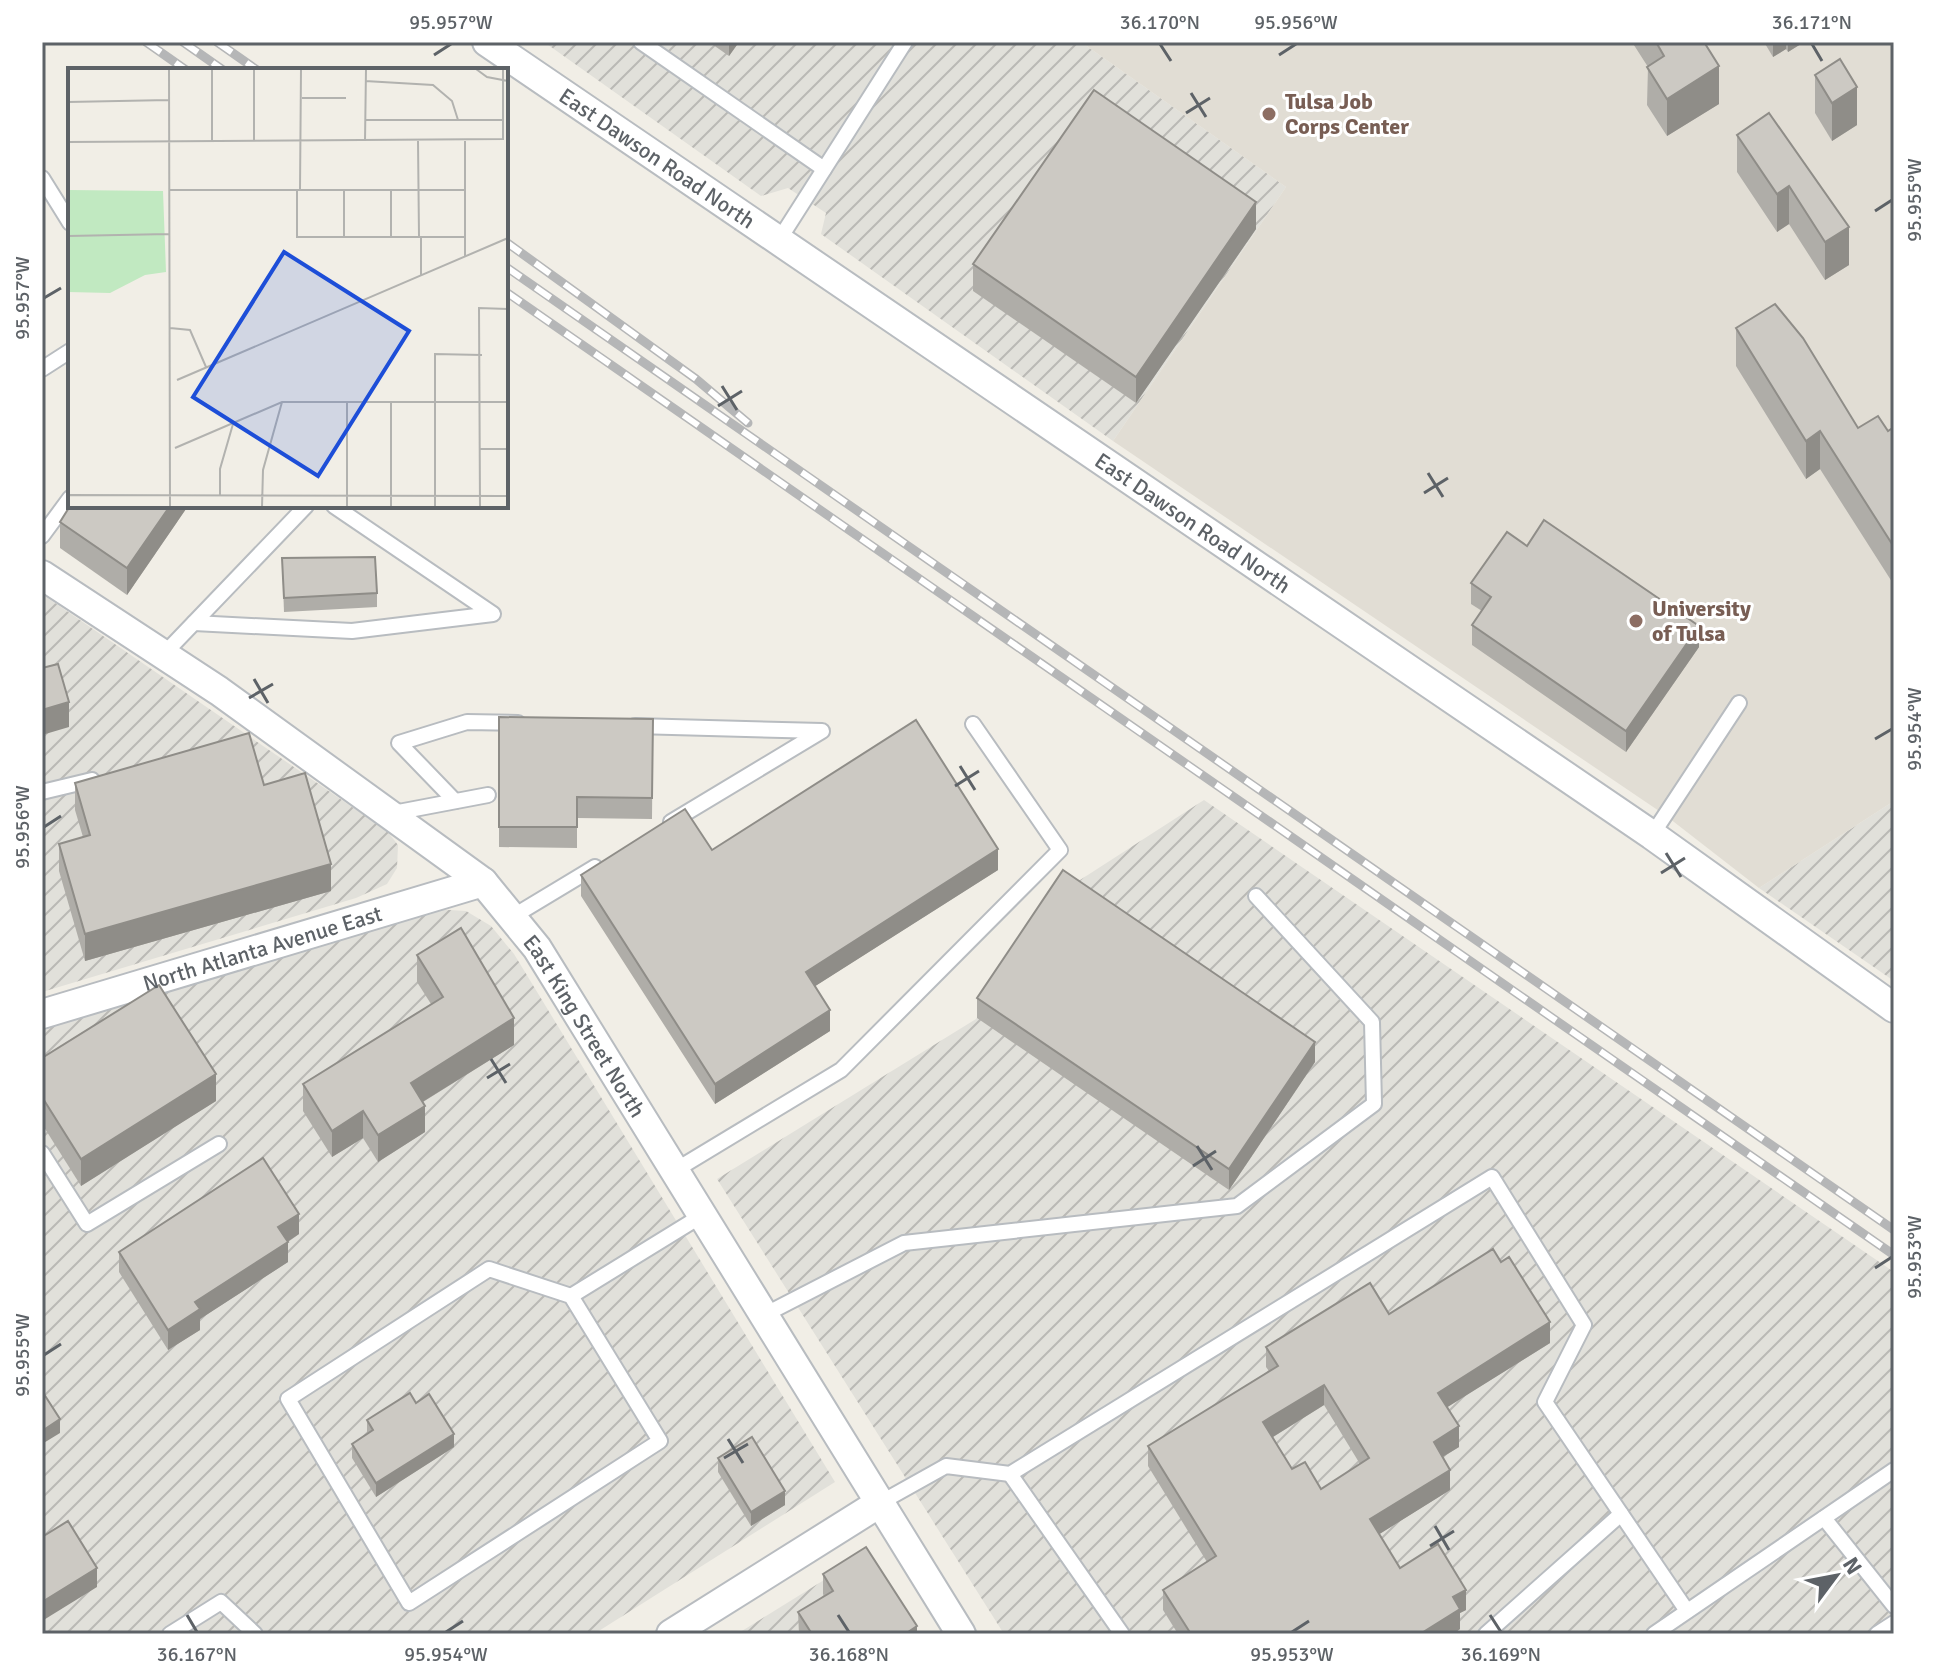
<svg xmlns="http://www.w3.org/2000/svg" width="1936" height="1676" viewBox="0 0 1936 1676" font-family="Signika,sans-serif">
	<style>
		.industrial { fill: url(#industrial-furrows) }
		.education { fill: #e1ddd4 }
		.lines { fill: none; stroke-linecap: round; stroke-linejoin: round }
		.service-casing { stroke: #b8bcc0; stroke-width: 18 }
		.minor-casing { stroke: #b8bcc0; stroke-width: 32 }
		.service { stroke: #fff; stroke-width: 14 }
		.minor { stroke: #fff; stroke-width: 28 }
		.rail-casing { stroke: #b5b6b7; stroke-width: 9 }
		.rail { stroke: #fff; stroke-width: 6; stroke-dasharray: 18; stroke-linecap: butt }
		.wall { fill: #afada8; fill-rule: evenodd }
		.shaded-wall { fill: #8f8d88 }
		.building { fill: #ccc9c3; stroke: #8f8d88; stroke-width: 2; fill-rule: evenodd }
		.ticks { fill: none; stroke: #5d6267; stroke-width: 3 }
		.education-dot { fill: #8d6e63; stroke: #fff; stroke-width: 3 }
		.labels { text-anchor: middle; stroke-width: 6; stroke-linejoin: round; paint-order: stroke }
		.education-label { font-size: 22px; font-weight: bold; fill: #785e54; stroke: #fff; text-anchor: start }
		.street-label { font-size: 22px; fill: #5d6267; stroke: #fff }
		.inset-road { fill: none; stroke: #b2b2af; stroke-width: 2 }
		.view { fill: #1d4ed8; fill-opacity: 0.15; stroke: #1d4ed8; stroke-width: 4 }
		.inset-edge { fill: none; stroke: #5d6267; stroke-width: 4 }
		.neatline { fill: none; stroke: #5d6267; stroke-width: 3 }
		.ticks-label { font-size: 20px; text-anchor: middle; fill: #5d6267 }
	</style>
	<defs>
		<pattern id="industrial-furrows" width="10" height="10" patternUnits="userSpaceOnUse" patternTransform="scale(2)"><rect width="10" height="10" fill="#e1e0da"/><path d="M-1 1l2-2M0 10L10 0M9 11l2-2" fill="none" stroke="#bab9b5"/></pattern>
	</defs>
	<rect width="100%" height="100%" fill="#f1eee6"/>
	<!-- industrial -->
	<g class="industrial">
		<path d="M544,42H1081L1286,187L1113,441L821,234L826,213L788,188L761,196Z"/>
		<path d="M42,594L387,831L398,845L397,868L387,884L356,898L42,992Z"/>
		<path d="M1204,800L1894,1272V1634H1004L717,1179L976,1019L1063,891Z"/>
		<path d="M1894,801V981L1759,888Z"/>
		<path d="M433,909L466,911L491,926L514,954L835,1482L594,1634H42V1029Z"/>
		<path d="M866,1554L918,1634H737Z"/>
	</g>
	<!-- education -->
	<path class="education" d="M1081,42H1894V801L1759,888L1665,815L1113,441L1286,187Z"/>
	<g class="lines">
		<!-- service casing -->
		<g class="service-casing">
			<g id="service">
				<path d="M641,42L824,169"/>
				<path d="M42,178L70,223"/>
				<path d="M779,240L905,42"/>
				<path d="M42,369L70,351"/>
				<path d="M42,536L70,498"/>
				<path d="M194,623L352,631L493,614L334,506"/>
				<path d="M163,655L306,506"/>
				<path d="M635,726L822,731L671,822"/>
				<path d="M42,792L92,780"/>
				<path d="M455,801L399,743L467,722L518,723"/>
				<path d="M388,814L488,795"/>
				<path d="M1652,835L1739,703"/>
				<path d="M512,917L595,867"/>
				<path d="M42,1153L87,1224L219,1144"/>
				<path d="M674,1171L841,1070L1060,850L973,724"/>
				<path d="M489,1269L571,1296L660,1441L409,1603L288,1399Z"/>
				<path d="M571,1296L701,1216"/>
				<path d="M762,1316L904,1243L1237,1206L1374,1104L1372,1022L1256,896"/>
				<path d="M1010,1474L1122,1634"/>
				<path d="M878,1504L946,1466L1010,1474L1492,1177L1584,1325L1545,1402L1687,1611"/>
				<path d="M1824,1518L1894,1606"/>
				<path d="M170,1634L221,1602L255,1634"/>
				<path d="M1486,1634L1621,1514"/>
				<path d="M1654,1634L1894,1470"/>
				<path d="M1877,1634L1894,1623"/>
			</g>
		</g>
		<!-- minor casing -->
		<g class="minor-casing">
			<g id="minor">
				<path id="s1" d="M487,42L1652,835L1894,1008"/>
				<path id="s2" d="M42,575L219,691L483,882L537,948L961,1634"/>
				<path id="s3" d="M42,1014L483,882"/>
				<path d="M671,1634L878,1504"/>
			</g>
		</g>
		<!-- service -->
		<use href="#service" class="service"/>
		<!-- minor -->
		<use href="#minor" class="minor"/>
		<!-- rail casing -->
		<g class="rail-casing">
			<g id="rail">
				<path d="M146,42L186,70"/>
				<path d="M183,42L223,70"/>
				<path d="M217,42L257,70"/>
				<path d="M506,242L696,379L748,423"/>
				<path d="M506,267L1894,1230"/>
				<path d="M506,292L1894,1255"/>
			</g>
		</g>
		<!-- rail -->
		<use href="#rail" class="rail"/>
	</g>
	<!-- wall -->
	<g class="wall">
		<path d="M709,42H739L729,56Z"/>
		<path d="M1632,42H1704L1719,104L1667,136L1647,105L1648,67Z"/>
		<path d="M1764,42H1804L1788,52L1786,49L1773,57Z"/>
		<path d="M1815,75L1857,125L1832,141L1815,113Z"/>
		<path d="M1769,113L1849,265L1825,280L1789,224L1777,232L1737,172V135Z"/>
		<path d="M1256,229L1136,403L973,291V264Z"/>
		<path d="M1736,328L1858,428L1888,431L1894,427V585L1820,469L1806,479L1736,366Z"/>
		<path d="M188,506L127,595L60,548V522Z"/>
		<path d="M1527,546L1699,647L1626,752L1472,645V625L1482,611L1471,604V583Z"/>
		<path d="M282,558L377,593V607L284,612Z"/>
		<path d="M499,717L653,719L652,819L577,818V848L499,847Z"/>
		<path d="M75,783L264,785L331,891L85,961L59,871V844L83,837L75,810Z"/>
		<path d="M712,850L998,870L815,986L830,1031L715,1104L581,896V875Z"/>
		<path d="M417,955L514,1045L423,1102L425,1132L378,1162L363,1138L332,1157L303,1111V1084L431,1004L417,982Z"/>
		<path d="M977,998L1315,1062L1229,1190L977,1018Z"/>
		<path d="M42,1058L216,1101L81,1186L42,1124Z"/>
		<path d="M299,1234L288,1242V1262L200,1319V1330L168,1350L119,1272V1252Z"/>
		<path d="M1389,1314L1550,1343L1447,1407L1459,1447L1443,1457L1450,1490L1379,1534L1400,1568L1466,1610L1460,1613V1629L1453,1634H1178L1163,1610V1590L1207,1562L1148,1466V1446L1269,1371L1266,1367V1347ZM1324,1405L1360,1464L1321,1489L1292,1469L1273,1437Z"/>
		<path d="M416,1403L454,1447L376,1497L352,1458V1444L367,1434V1420Z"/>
		<path d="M718,1458L785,1505L751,1526L718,1472Z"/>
		<path d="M823,1574L917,1634H799L798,1612L824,1596L823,1594Z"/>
	</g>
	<!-- shaded-wall -->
	<g class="shaded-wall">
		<path d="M729,42H739L729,56Z"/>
		<path d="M1773,42H1786V49L1773,57Z"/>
		<path d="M1788,42H1804L1788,52Z"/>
		<path d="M1719,66V104L1667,136V99Z"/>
		<path d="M1857,87V125L1832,141V103Z"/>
		<path d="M1789,186V224L1777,232V194Z"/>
		<path d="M1256,202V229L1136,403V377Z"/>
		<path d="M1849,227V265L1825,280V242Z"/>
		<path d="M1820,431V469L1806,479V441Z"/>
		<path d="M170,506H188L127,595V568Z"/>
		<path d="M1699,626V647L1626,752V731Z"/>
		<path d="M69,702V727L42,735V710Z"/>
		<path d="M998,849V870L806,992V972Z"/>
		<path d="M331,864V891L85,961V934Z"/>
		<path d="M830,1010V1031L715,1104V1084Z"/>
		<path d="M514,1018V1045L411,1109V1083Z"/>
		<path d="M1315,1042V1062L1229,1190V1169Z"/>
		<path d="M216,1074V1101L81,1186V1159Z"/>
		<path d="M425,1106V1132L378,1162V1135Z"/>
		<path d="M363,1111V1138L332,1157V1131Z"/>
		<path d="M299,1214V1234L278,1248V1227Z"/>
		<path d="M288,1242V1262L200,1319V1330L168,1350V1330L195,1302Z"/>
		<path d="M1550,1322V1343L1438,1413V1393Z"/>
		<path d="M1324,1385V1405L1263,1443V1422Z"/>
		<path d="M60,1419V1433L42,1444V1431Z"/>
		<path d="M1459,1426V1447L1434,1462V1442Z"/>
		<path d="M454,1434V1447L376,1497V1483Z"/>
		<path d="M1450,1470V1490L1370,1540V1519Z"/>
		<path d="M785,1491V1505L751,1526V1512Z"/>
		<path d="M97,1568V1587L42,1621V1602Z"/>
		<path d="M1466,1590V1610L1460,1613V1629L1453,1634H1420L1453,1597Z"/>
		<path d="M917,1626V1634H905Z"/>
	</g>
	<!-- building -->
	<g class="building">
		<path d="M1656,42H1704L1719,66L1667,99L1647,67L1664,56Z"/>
		<path d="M1840,59L1857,87L1832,103L1815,75Z"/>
		<path d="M1094,90L1256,202L1136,377L973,264Z"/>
		<path d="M1769,113L1849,227L1825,242L1789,186L1777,194L1737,135Z"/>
		<path d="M1775,304L1803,338L1858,428L1878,416L1888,431L1894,427V547L1820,431L1806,441L1736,328Z"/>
		<path d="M70,506H170L127,568L60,522Z"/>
		<path d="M1544,520L1699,626L1626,731L1472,625L1491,597L1471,583L1507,532L1527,546Z"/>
		<path d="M375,557L377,593L284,598L282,558Z"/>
		<path d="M58,664L69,702L42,710V668Z"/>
		<path d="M499,717L653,719L652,798L577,797V827H499Z"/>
		<path d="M916,720L998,849L806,972L830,1010L715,1084L581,875L685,809L712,850Z"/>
		<path d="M249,733L264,785L305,773L331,864L85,934L59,844L90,835L75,783Z"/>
		<path d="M1063,870L1315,1042L1229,1169L977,998Z"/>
		<path d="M461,928L514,1018L411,1083L425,1106L378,1135L363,1111L332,1131L303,1084L443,997L417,955Z"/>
		<path d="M159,985L216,1074L81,1159L42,1097V1058Z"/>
		<path d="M263,1158L299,1214L278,1227L288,1242L195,1302L200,1309L168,1330L119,1252Z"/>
		<path d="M1493,1249L1501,1262L1509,1257L1550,1322L1438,1393L1459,1426L1434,1442L1450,1470L1370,1519L1400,1568L1438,1544L1466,1590L1453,1597L1460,1609L1420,1634H1191L1163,1590L1216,1556L1148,1446L1278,1366L1266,1347L1370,1283L1389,1314ZM1324,1385L1369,1458L1321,1489L1305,1462L1292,1469L1263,1422Z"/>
		<path d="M42,1391L60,1419L42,1431Z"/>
		<path d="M410,1393L416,1403L429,1394L454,1434L376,1483L352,1444L373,1430L367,1420Z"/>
		<path d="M752,1437L785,1491L751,1512L718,1458Z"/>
		<path d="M68,1521L97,1568L42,1602V1537Z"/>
		<path d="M866,1547L917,1626L905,1634H812L798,1612L833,1591L823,1574Z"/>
	</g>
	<!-- ticks -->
	<path class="ticks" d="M1160,44L1171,61M1812,44L1822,61M434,55L451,44M1279,55L1296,44M1191,93L1206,117M1186,113L1210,98M1875,211L1892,200M44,298L61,288M722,386L737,410M718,406L742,391M1428,473L1443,497M1424,493L1448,478M254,679L268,703M249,698L273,684M1875,739L1892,729M960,766L975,790M955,786L979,771M44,827L61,816M1666,853L1681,877M1661,873L1685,858M491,1059L506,1083M487,1078L510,1064M1197,1146L1212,1170M1193,1166L1216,1151M1875,1268L1892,1257M44,1355L61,1344M728,1439L743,1463M724,1458L748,1444M1435,1526L1449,1550M1430,1546L1454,1531M187,1615L197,1632M838,1615L849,1632M1490,1615L1501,1632M446,1632L463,1621M1292,1632L1309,1621"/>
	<!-- markers -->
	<g class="education-dot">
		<circle cx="1269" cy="114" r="8"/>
		<circle cx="1636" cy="621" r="8"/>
	</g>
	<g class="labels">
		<!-- education labels -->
		<g class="education-label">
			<text x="1285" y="109">Tulsa Job<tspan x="1285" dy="25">Corps Center</tspan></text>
			<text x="1652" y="616">University<tspan x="1652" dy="25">of Tulsa</tspan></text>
		</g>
		<!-- street labels -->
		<g class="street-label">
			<text dy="8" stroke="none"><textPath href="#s1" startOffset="206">East Dawson Road North</textPath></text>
			<text dy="8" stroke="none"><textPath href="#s1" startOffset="854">East Dawson Road North</textPath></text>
			<text dy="8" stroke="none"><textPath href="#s3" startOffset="230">North Atlanta Avenue East</textPath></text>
			<text dy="8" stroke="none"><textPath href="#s2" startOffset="714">East King Street North</textPath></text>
		</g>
	</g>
	<!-- overview -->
	<g transform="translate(68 68)">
		<rect width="440" height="440" fill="#f1eee6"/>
		<path d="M0,122L95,123L98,204L77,207L42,225L0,224Z" fill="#c1e9c1"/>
		<path class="inset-road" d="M101,1L102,439M144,1V73M186,1V73M408,1L419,9L440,13M297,13L365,17L384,33L390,52M234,30H278M0,34L101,32M297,52H435M297,73L298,1M350,73L351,168M397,73V189M0,74L435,71V1M229,121V169H397M232,121L233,1M276,121V169M101,122H397M0,168L101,166M323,168V121M353,170V208M102,260L122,262L138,299M109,312L440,170M279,334V439M323,334V439M107,380L214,334H440M411,381H440M152,428V401L165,356M1,439V427L440,428M194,439L195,402L214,334M367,439V286L414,287M412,439L411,240L440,241"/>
		<path class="view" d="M216,184L341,263L250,408L125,329Z"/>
		<rect width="440" height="440" class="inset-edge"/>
	</g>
	<!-- border -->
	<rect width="1936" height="1676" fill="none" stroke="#ffffff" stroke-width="88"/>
	<!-- north arrow -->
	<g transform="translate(1836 1576) rotate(58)" stroke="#ffffff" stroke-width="6" paint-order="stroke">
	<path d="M0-6L14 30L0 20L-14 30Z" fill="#5d6267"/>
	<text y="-12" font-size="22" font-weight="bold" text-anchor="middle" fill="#5d6267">N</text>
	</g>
	<rect x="44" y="44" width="1848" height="1588" class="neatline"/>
	<g class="ticks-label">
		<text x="451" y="29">95.957°W</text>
		<text x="1160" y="29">36.170°N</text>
		<text x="1296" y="29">95.956°W</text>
		<text x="1812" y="29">36.171°N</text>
		<text transform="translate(1914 200) rotate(-90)" y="7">95.955°W</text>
		<text transform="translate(22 298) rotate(-90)" y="7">95.957°W</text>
		<text transform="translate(1914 729) rotate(-90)" y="7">95.954°W</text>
		<text transform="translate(22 827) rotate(-90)" y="7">95.956°W</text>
		<text transform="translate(1914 1257) rotate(-90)" y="7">95.953°W</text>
		<text transform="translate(22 1355) rotate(-90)" y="7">95.955°W</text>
		<text x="197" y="1661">36.167°N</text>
		<text x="446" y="1661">95.954°W</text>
		<text x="849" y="1661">36.168°N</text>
		<text x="1292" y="1661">95.953°W</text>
		<text x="1501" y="1661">36.169°N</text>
	</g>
</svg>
